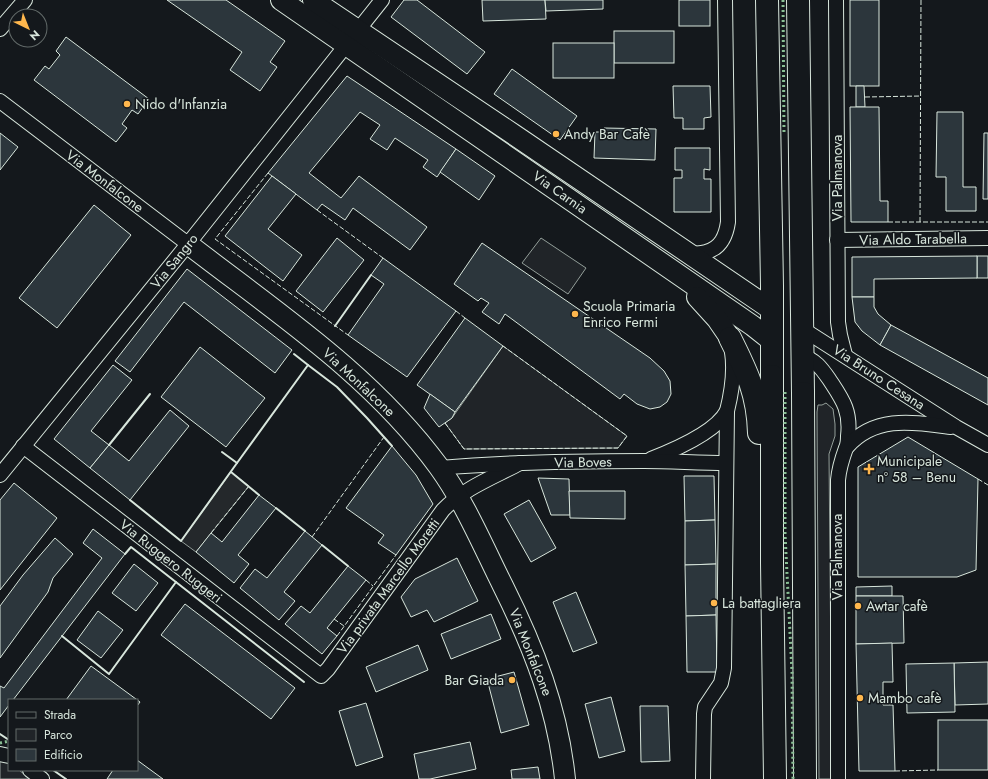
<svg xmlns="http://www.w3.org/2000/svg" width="988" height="779" viewBox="0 0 988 779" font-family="Jost,sans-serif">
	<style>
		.green { fill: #202428; stroke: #939e99 }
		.parking { fill: #24282b; stroke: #939e99 }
		.building { fill: #2c363c; stroke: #d8e6dc }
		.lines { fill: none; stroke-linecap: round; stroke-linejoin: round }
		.street-casing { stroke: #d8e6dc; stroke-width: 16 }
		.secondary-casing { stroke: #d8e6dc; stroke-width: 22 }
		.primary-casing { stroke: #d8e6dc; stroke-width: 24 }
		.highway-casing { stroke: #d8e6dc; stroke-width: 24 }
		.street { stroke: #14181c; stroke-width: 14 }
		.secondary { stroke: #14181c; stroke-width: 20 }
		.primary { stroke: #14181c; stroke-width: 22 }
		.highway { stroke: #14181c; stroke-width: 22 }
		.hedge { stroke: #8ac095; stroke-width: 3; stroke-dasharray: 2 3; stroke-linecap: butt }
		.fence { stroke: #d8e6dc; stroke-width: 1; stroke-dasharray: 5 2; stroke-linecap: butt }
		.wall { stroke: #d8e6dc; stroke-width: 2 }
		.poi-dot { fill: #ffb74d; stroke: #14181c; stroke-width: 1.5 }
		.labels { text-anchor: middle; stroke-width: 3; stroke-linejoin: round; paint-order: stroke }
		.poi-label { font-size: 14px; fill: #d8e6dc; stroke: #14181c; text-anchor: start }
		.street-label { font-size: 14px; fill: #d8e6dc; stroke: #14181c }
	</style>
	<rect width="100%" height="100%" fill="#14181c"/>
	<!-- green -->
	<g class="green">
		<path d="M541,238L586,268L568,294L522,263Z"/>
		<path d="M503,346L627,436L618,448L464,449L445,423L452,418Z"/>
		<path d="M826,403L833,409L835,424V436L829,454L832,779H819L817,412L818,405H822Z"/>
		<path d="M0,760L9,763V770H19L30,779H0Z"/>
	</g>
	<!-- parking -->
	<path class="parking" d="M231,472L249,486L196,552L181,541Z"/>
	<!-- building -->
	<g class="building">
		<path d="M167,0H226L285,41L270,62L277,67L260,91L230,70L242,52Z"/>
		<path d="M404,0H417L485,52L467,74L391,17Z"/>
		<path d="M482,0H545L546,19L483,21Z"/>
		<path d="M545,0H603V9L546,11Z"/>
		<rect x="679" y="0" width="31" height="26"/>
		<rect x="850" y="0" width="29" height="86"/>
		<rect x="614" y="31" width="60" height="32"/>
		<path d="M66,37L149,99L138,114L132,110L122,124L127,128L116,142L34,80L45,66L49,69L60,55L56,51Z"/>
		<rect x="553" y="43" width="61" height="35"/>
		<path d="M512,69L577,116L560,140L494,94Z"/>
		<path d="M347,76L456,149L437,177L423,167L428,160L395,138L387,150L370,139L380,125L360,112L309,173L341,198L359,176L427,227L410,250L353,208L345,220L322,204L317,210L268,173Z"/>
		<path d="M673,86H710L711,117L704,118V129H683V118H674Z"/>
		<path d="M856,86H864L865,107H856Z"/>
		<path d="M850,107H879L880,201H888V222H851Z"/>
		<path d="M937,112H963V187H976V211H946V177H936Z"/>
		<path d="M604,128L656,129L655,160L594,158L595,132H604Z"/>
		<path d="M0,133L18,147L0,170Z"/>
		<path d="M984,133H988V199H983Z"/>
		<path d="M675,148H710V170L704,169V179H711V212H674V178H682V170H675Z"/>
		<path d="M456,149L495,176L479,200L440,172Z"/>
		<path d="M272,176L296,194L268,229L302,255L283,281L225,236Z"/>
		<path d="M94,205L131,235L57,328L19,298Z"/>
		<path d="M337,238L364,260L323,312L296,291Z"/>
		<path d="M482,243L650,358L664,371L670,381L671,394L667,402L660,407L650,409L637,404L624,394L620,399L505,314L499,324L482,312L489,303L481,298L478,301L454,284Z"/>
		<rect x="977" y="256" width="11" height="22"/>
		<path d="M977,256V278L874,279V297H852V257Z"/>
		<path d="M383,258L456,311L407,377L348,335L384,284L371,275Z"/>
		<path d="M187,269L292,350L275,373L184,302L130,372L115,361Z"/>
		<path d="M852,297H874V307L878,314L891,325L880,345L862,331L855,322Z"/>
		<path d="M465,318L503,346L455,412L417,385Z"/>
		<path d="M891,325L988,378V405L880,345Z"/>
		<path d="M200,347L265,398L226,447L161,397Z"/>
		<path d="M113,365L132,380L91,431L109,445L90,468L54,439Z"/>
		<path d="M430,394L455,412L452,418L439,427L424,408Z"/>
		<path d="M170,410L189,426L130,500L90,468L109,445L129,461Z"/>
		<path d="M908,437L978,479L976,570L957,577H858V467Z"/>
		<path d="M392,446L416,475L433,504L396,555L378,543L384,535L346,508Z"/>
		<path d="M684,476H714L715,520L685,521Z"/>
		<path d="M538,478L569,479L570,515H551Z"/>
		<path d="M14,483L57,518L0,590V500Z"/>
		<path d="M569,491H625V519L570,518Z"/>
		<path d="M259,495L276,508L238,555L249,564L234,583L196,552L211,533L222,542Z"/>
		<path d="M529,500L556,548L531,562L504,514Z"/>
		<path d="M715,520L716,564L685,565V521Z"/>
		<path d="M93,529L125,554L13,700H9V705L0,717V686L4,688L102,558L83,543Z"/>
		<path d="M305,531L322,545L284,592L295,601L279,620L240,588L255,569L267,578Z"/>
		<path d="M55,538L73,554L53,578L48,592L0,658V606L23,575Z"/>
		<path d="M457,558L478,601L434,622L427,610L411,617L401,597L415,579Z"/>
		<path d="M134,564L158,583L136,611L112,593Z"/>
		<path d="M716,564V615L686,616L685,565Z"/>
		<path d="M348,566L366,580L327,628L337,636L322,654L285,624L301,606L310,613Z"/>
		<path d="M892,586V596H856V587Z"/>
		<path d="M576,592L597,643L573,652L553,602Z"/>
		<path d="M856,596H903L904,643L856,644Z"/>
		<path d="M185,604L295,688L271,719L161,635Z"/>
		<path d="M98,611L123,630L101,658L77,640Z"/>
		<path d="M491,614L501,639L451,659L441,634Z"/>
		<path d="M716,615L717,672H687L686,616Z"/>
		<path d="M892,643L893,682H883V705H893L895,771H859L856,644Z"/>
		<path d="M418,645L428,670L376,692L366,667Z"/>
		<path d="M988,662V704L955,705L954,663Z"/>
		<path d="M954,663L955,712L907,713L906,664Z"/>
		<path d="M91,666L140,702L137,706V700H66Z"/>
		<path d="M514,672L529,725L501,733L487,679Z"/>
		<path d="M611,697L625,751L599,758L585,704Z"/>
		<path d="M366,703L383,757L356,766L339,711Z"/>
		<path d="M640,706H668L670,761L641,762Z"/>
		<rect x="938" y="720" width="50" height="50"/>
		<path d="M470,742L476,769L430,779H419L414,754Z"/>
		<path d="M137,760L163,779H107L113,770H137Z"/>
		<path d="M538,767L540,779H512L511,770Z"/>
	</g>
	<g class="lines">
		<!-- street casing -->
		<g class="street-casing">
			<g id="street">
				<path d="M836,0L838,322L840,335L845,355"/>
				<path d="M0,29L25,0"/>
				<path d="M0,101L188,244"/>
				<path d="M837,240L988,238"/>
				<path d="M690,254C696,253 701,254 706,252C721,248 726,236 728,222L725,0"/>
				<path d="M801,328L956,427L988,445"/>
				<path d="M802,356C815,359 822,369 829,379C842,399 851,410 848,436C848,440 848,444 846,448C842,459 839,468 838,480V779"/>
				<path d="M23,446L321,676L328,669L443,510C464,488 494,477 520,463"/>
				<path d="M847,447C875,415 913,422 951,427"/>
				<path d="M651,459C674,450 716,432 727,411"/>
				<path d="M440,468C507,462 576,461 644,461C671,461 699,463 726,463"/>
				<path d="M0,475L188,244L382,0"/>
				<path d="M0,754L9,756"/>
				<path d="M30,770L42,779"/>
				<path d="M703,779L704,714L705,707L721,683L724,668L727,411C732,391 735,372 732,352"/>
			</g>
		</g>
		<!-- secondary casing -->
		<g class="secondary-casing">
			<g id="secondary">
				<path d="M281,0L753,326L772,341"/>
				<path d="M313,0L513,134L772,310"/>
				<path d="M188,244C276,312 372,375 439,467C465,503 483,546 503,586C534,648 558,710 565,779"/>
				<path d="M697,297L717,319L730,338"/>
			</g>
		</g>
		<!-- primary casing -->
		<g class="primary-casing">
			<g id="primary">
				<path d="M767,0L772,286V376"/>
				<path d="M798,0L803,393"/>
			</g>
		</g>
		<!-- highway casing -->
		<g class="highway-casing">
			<g id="highway">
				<path d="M730,338C747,372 758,394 759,433"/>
				<path d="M772,376V563L775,779"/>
				<path d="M803,393L805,779"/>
			</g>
		</g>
		<!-- street -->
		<use href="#street" class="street"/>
		<!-- secondary -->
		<use href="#secondary" class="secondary"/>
		<!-- primary -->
		<use href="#primary" class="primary"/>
		<!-- highway -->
		<use href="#highway" class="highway"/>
		<!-- hedge -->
		<g class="hedge">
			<path d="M783,0L784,135"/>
			<path d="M785,392V534L792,672L793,779"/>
			<path d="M0,743L9,741"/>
		</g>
		<!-- fence -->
		<g class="fence">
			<path d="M865,97L921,96"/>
			<path d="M268,173L215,239L348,335"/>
			<path d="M317,210L383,258"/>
			<path d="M888,222H988"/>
			<path d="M920,222L921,0"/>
			<path d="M456,311L465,318"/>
			<path d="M445,423L464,449L618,448L627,436L503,346"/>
			<path d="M978,479L988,485"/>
			<path d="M211,533L249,486"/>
			<path d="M312,537L384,437"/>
			<path d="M366,580L373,586"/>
			<path d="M334,619L344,626"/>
			<path d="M337,636L396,555"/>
			<path d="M895,771L938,770"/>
		</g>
		<!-- wall -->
		<g class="wall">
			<path d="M335,326L371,275"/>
			<path d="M308,365L337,387L367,418L392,446"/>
			<path d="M109,445L150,394"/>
			<path d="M222,452L237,463L308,365L294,354"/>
			<path d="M231,472L259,495"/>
			<path d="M130,500L181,541L237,463"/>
			<path d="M276,508L305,531"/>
			<path d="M322,545L348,566"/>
			<path d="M125,554L131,547L304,682"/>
			<path d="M62,636L109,674L176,582"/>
			<path d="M0,734L9,740"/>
			<path d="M53,770L66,779"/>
		</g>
	</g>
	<!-- markers -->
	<g class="poi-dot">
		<circle cx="127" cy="104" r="4"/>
		<circle cx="556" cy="134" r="4"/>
		<circle cx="575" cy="314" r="4"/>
		<path d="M867 463h4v4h4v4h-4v4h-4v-4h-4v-4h4z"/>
		<circle cx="714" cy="603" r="4"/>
		<circle cx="858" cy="606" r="4"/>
		<circle cx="512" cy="680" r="4"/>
		<circle cx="860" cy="698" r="4"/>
	</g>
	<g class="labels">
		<!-- poi labels -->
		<g class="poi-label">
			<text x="135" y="109">Nido d'Infanzia</text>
			<text x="564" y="139">Andy Bar Cafè</text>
			<text x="583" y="311">Scuola Primaria<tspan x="583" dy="16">Enrico Fermi</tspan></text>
			<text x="877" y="466">Municipale<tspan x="877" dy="16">nº 58 – Benu</tspan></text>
			<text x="722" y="608">La battagliera</text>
			<text x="866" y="611">Awtar cafè</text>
			<text x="504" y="685" text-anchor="end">Bar Giada</text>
			<text x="868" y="703">Mambo cafè</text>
		</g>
		<!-- street labels -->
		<g class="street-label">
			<text transform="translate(837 178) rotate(-90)" y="5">Via Palmanova</text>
			<text transform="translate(105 181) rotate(37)" y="5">Via Monfalcone</text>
			<text transform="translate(560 192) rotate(35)" y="5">Via Carnia</text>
			<text transform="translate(913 239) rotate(-1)" y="5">Via Aldo Tarabella</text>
			<text transform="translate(174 261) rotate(-51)" y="5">Via Sangro</text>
			<text transform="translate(879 377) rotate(33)" y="5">Via Bruno Cesana</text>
			<text transform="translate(359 382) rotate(43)" y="5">Via Monfalcone</text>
			<text transform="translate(583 462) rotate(-1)" y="5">Via Boves</text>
			<text transform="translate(837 557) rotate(-90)" y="5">Via Palmanova</text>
			<text transform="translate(171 561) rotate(38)" y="5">Via Ruggero Ruggeri</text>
			<text transform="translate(388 586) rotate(-54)" y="5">Via privata Marcello Moretti</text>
			<text transform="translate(531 652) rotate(68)" y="5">Via Monfalcone</text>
		</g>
	</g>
	<!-- legend -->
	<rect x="8" y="699" width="130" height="72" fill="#14181c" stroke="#626a69"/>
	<rect x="16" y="712" width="20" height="6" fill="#14181c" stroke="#626a69"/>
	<text x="44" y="719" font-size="12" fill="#d8e6dc">Strada</text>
	<rect x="16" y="729" width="20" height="12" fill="#202428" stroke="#626a69"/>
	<text x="44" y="739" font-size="12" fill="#d8e6dc">Parco</text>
	<rect x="16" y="749" width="20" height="12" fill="#2c363c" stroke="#626a69"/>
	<text x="44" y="759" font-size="12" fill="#d8e6dc">Edificio</text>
	<!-- north arrow -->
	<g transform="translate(28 28) rotate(137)"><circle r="19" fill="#14181c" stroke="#626a69"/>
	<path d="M0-3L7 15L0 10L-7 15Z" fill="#ffb74d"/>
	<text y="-6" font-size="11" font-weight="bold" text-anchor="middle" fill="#d8e6dc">N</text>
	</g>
</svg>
